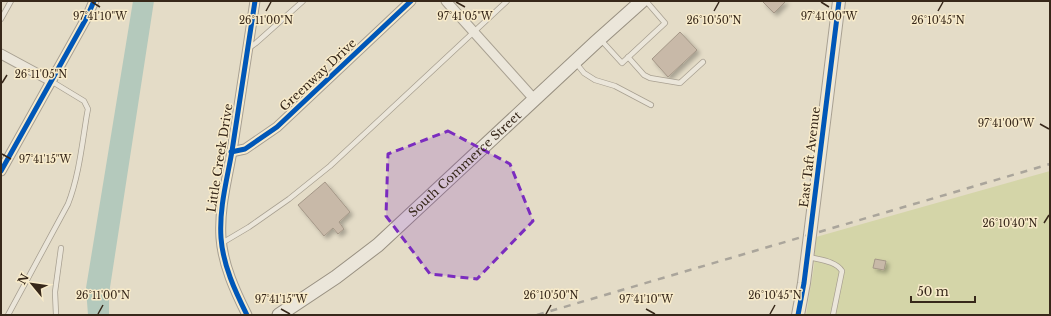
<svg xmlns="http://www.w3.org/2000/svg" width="1051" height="316" viewBox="0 0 1051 316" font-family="'Libre Baskerville',serif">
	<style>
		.green { fill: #d4d5a8 }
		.water { fill: #b4c9bc }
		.building { fill: #c8b9a8; stroke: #a49787; filter: url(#shadow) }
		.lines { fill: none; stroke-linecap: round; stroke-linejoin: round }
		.service-casing { stroke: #a8a091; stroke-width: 6 }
		.minor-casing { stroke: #a8a091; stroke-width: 11 }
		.tertiary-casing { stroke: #a8a091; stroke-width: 14 }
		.secondary-casing { stroke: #989081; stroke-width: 15 }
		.service { stroke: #ebe6da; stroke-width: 4.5 }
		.minor { stroke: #ebe6da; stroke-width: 9 }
		.tertiary { stroke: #ebe6da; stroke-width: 12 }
		.secondary { stroke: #ebe6da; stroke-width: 13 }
		.rail { stroke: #aaa59b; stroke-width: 2.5; stroke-dasharray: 7 7; stroke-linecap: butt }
		.cycleway-casing { stroke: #f8ebca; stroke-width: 8 }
		.cycleway { stroke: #0057b8; stroke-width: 5 }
		.marked { fill: #7b2cbf; fill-opacity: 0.2; stroke: #7b2cbf; stroke-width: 3; stroke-dasharray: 8 5; stroke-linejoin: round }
		.ticks { fill: none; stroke: #37281a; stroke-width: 1.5 }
		.labels { text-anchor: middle; stroke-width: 3; stroke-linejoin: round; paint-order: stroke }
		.street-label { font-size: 12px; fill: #37281a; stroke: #f8ebca }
		.ticks-label { font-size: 10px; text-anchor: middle; fill: #37281a; stroke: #f8ebca; stroke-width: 3; stroke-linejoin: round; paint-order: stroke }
	</style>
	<defs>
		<filter id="shadow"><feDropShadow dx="3" dy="3" stdDeviation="2" flood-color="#0004"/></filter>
	</defs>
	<rect width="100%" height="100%" fill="#e4dcc7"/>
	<!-- green -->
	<path class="green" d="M1050,171V315H806L814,266L816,237Z"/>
	<!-- water -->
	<path class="water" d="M133,1H154L109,294V315H88L86,288Z"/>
	<!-- building -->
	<g class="building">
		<path d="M762,1H786L774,13Z"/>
		<path d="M680,32L697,50L668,77L652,59Z"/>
		<path d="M325,182L350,212L339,222L344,229L338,234L333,228L324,236L298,205Z"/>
		<path d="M875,259L886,261L884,270L873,268Z"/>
	</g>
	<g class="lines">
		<!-- service casing -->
		<g class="service-casing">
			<g id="service">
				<path d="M1,19L11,1"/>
				<path d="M601,40L622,63L665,23L646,1"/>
				<path d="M249,48L256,43L303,1"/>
				<path d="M628,57L644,75L650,78L680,83L703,62"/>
				<path d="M576,63L584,73L595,80L615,86L651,105"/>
				<path d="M222,243L249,227L289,199L330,166L507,1"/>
				<path d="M809,257C820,260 836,261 842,271L833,315"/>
				<path d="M8,315L68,204C79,176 82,144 87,114L88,109L84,101L51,81"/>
				<path d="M56,315L55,292L61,248"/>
			</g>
		</g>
		<!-- minor casing -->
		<g class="minor-casing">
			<g id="minor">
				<path d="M446,1L534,99"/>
				<path d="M1,54L51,81"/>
				<path d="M231,152L245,149L277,127L411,1"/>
				<path d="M1,171L87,17L94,1"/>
				<path d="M247,315C235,291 223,265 221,238C219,208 227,180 232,151C240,101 247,51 255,1"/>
			</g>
		</g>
		<!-- tertiary casing -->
		<g class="tertiary-casing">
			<path id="tertiary" d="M798,315L804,283L810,235L839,1"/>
		</g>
		<!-- secondary casing -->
		<g class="secondary-casing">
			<g id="secondary">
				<path id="s1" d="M279,315L336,277L378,245L596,42L642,1"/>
			</g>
		</g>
		<!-- service -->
		<use href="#service" class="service"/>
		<!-- minor -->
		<use href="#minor" class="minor"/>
		<!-- tertiary -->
		<use href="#tertiary" class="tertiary"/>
		<!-- secondary -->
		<use href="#secondary" class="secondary"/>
		<!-- rail -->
		<path class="rail" d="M537,315L1050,164"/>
		<!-- cycleway casing -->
		<g class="cycleway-casing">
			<g id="cycleway">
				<path d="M231,152L245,149L277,127L411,1"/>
				<path d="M1,171L87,17L94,1"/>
				<path d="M247,315C235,291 223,265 221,238C219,208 227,180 232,151C240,101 247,51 255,1"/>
				<path d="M798,315L804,283L810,235L839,1"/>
			</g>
		</g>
		<!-- cycleway -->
		<use href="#cycleway" class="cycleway"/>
	</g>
	<!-- marked area -->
	<path class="marked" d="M448,131L510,164L533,221L477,279L430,274L386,216L388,154Z"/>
	<!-- ticks -->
	<path class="ticks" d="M92,2L100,7M456,2L465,7M821,2L829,7M266,11L271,2M714,11L719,2M938,11L943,2M2,83L7,75M1040,124L1049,129M2,154L11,159M1044,223L1049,215M281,309L290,314M646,309L655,314M98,314L103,305M546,314L551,305M770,314L775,305"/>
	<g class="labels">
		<!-- street labels -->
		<g class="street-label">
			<text transform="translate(318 75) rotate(-43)" y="4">Greenway Drive</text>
			<text transform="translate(810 157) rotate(-83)" y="4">East Taft Avenue</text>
			<text transform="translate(220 158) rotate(-81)" y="4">Little Creek Drive</text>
			<text dy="4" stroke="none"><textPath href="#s1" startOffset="240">South Commerce Street</textPath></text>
		</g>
	</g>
	<g class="ticks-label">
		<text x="100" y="20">97°41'10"W</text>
		<text x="465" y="20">97°41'05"W</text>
		<text x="829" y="20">97°41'00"W</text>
		<text x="266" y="24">26°11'00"N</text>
		<text x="714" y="24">26°10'50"N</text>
		<text x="938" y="24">26°10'45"N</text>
		<text x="41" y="78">26°11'05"N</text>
		<text x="1006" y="127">97°41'00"W</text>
		<text x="45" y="163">97°41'15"W</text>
		<text x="1010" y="227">26°10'40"N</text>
		<text x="103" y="299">26°11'00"N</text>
		<text x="551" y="299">26°10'50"N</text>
		<text x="775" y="299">26°10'45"N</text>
		<text x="281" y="303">97°41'15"W</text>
		<text x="646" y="303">97°41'10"W</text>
	</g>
	<!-- border -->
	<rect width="1051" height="316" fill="none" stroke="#37281a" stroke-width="4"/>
	<!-- north arrow -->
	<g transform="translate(32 284) rotate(299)" stroke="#f8ebca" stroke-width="3" paint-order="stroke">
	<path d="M0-3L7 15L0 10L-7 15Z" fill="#37281a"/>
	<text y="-6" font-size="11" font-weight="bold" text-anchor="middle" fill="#37281a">N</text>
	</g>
	<!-- scale -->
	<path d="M911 296v6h64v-6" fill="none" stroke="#37281a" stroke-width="2"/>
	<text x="917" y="296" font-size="12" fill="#37281a" stroke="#f8ebca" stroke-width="3" paint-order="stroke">50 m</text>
</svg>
